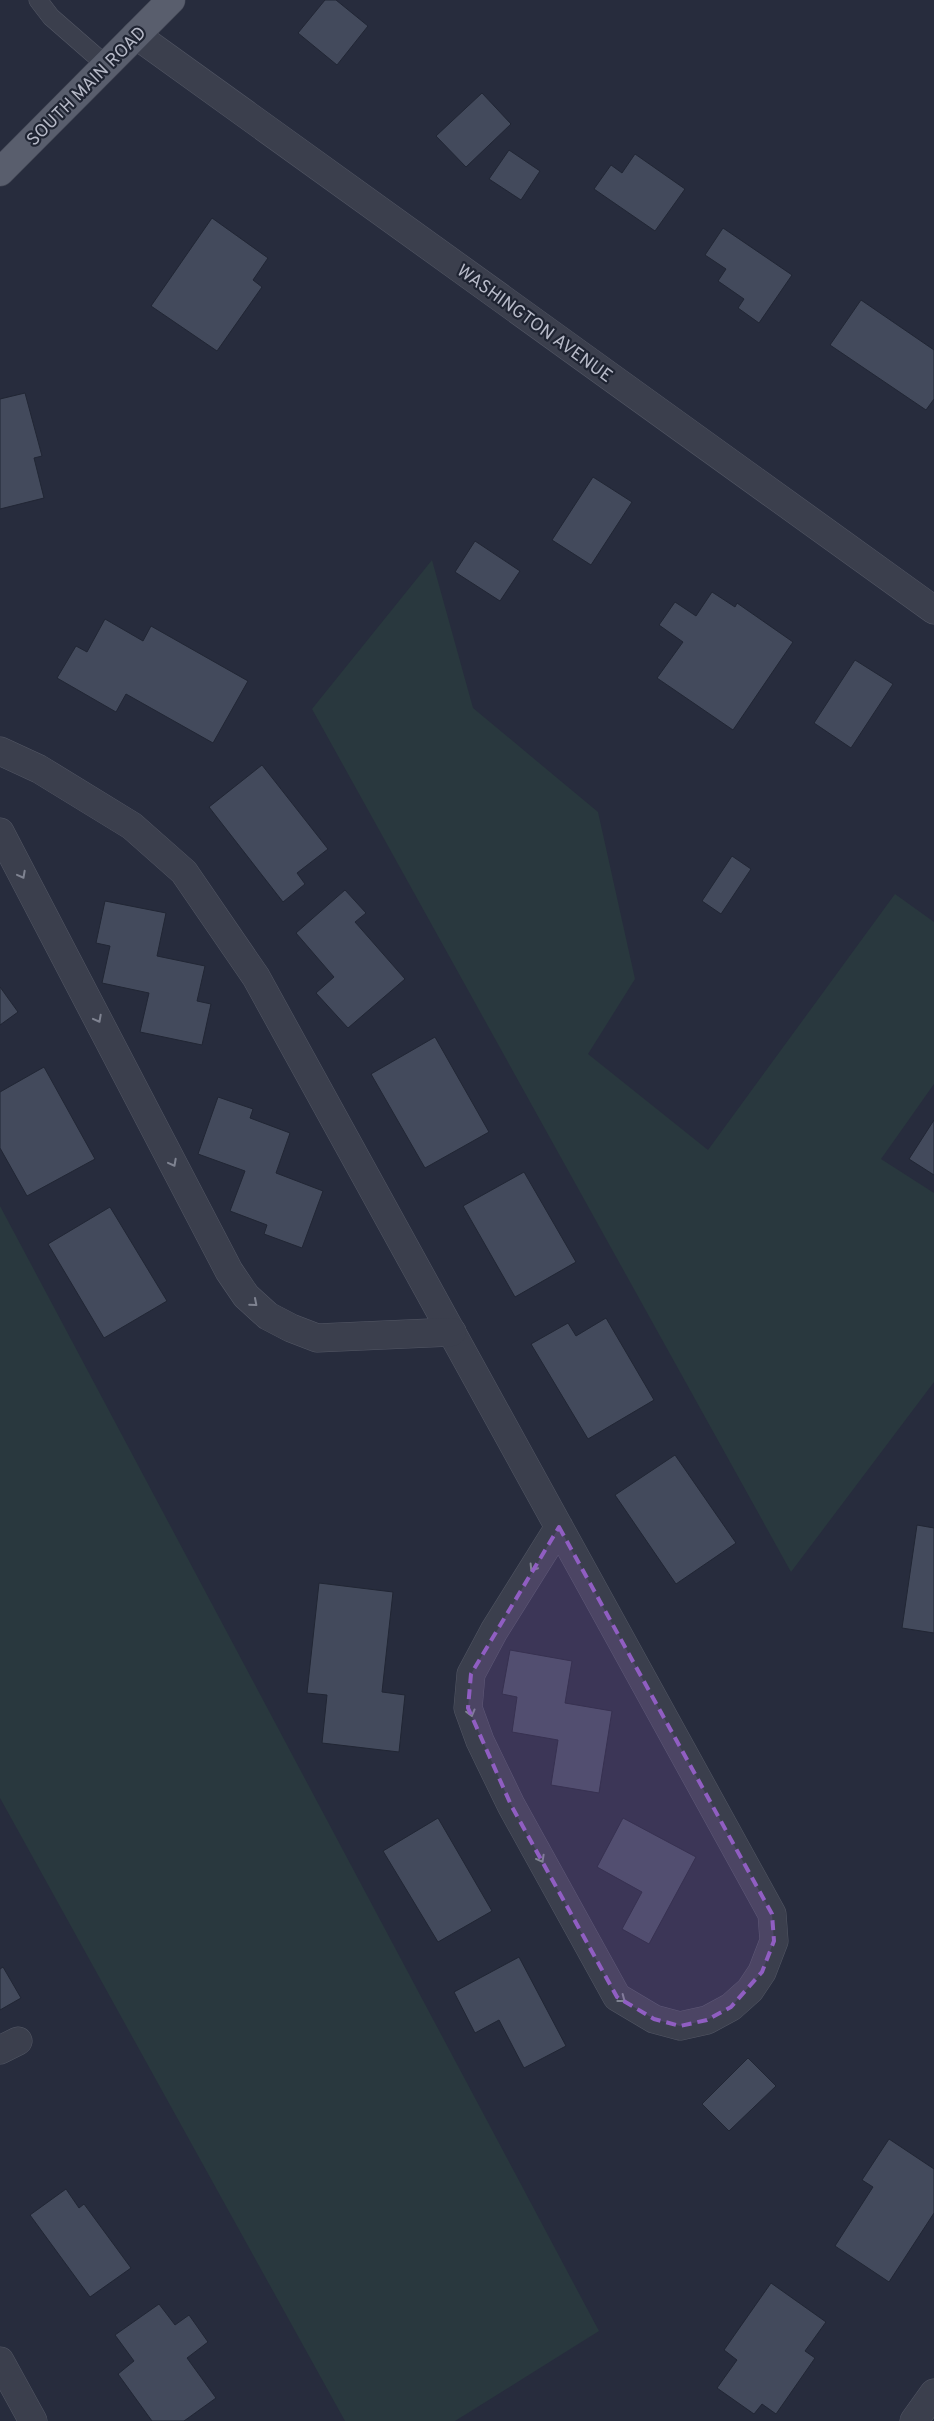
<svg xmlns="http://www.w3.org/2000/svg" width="934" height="2421" viewBox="0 0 934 2421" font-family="Overpass,sans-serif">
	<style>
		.green { fill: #29383e }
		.building { fill: #434a5c; stroke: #212634 }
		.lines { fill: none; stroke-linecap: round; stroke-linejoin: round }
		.service-casing { stroke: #535765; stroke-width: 19 }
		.minor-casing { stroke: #535765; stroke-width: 29 }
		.primary-casing { stroke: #444856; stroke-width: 29 }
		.service { stroke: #3b3f4d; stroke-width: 18 }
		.minor { stroke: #3b3f4d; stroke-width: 28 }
		.primary { stroke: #595e6d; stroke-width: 28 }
		.oneway { stroke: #7f8391 }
		.marked { fill: #905ec2; fill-opacity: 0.2; stroke: #905ec2; stroke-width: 4; stroke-dasharray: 10 6; stroke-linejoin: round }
		.labels { text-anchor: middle; stroke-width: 4.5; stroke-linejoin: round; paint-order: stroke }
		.street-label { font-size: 18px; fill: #b7bac8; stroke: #1f2432 }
	</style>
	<rect width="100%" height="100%" fill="#272c3d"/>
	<!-- green -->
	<g class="green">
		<path d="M432,560L473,708L598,812L635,979L588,1054L708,1150L895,894L934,922V1084L881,1159L934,1193V1382L791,1572L312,709Z"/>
		<path d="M0,1206L599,2331L455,2421H345L0,1798Z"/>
	</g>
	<!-- building -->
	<g class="building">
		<path d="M325,0H336L368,26L337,65L298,33Z"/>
		<path d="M482,93L511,124L466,167L436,136Z"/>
		<path d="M509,150L540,171L521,200L489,179Z"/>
		<path d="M635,154L685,189L655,231L594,189L611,165L622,173Z"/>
		<path d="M212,218L268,258L253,280L262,287L217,351L151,306Z"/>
		<path d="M723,228L792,275L759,323L738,308L744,299L718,281L726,269L705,255Z"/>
		<path d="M861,300L934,350V399L926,410L830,345Z"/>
		<path d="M25,393L42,456L34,458L44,498L0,509V399Z"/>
		<path d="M593,477L632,502L591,565L552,540Z"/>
		<path d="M475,541L520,571L500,601L455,572Z"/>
		<path d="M712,592L735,607L737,603L793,642L733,730L657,678L683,642L659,625L675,602L696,616Z"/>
		<path d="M105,619L143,641L151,626L248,681L213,743L126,694L116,712L57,678L76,646L87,652Z"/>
		<path d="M855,660L893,684L851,748L814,723Z"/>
		<path d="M262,765L328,849L297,873L305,884L283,902L209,807Z"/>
		<path d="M732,856L751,869L721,914L702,901Z"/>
		<path d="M345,890L366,913L355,922L405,979L348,1028L316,993L334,977L296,933Z"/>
		<path d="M105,901L166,913L157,956L205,966L197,1001L211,1004L202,1045L140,1032L149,993L102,983L110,946L96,943Z"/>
		<path d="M0,987L18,1012L0,1025Z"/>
		<path d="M435,1037L489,1132L425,1168L371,1074Z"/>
		<path d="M44,1067L95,1159L27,1196L0,1148V1092Z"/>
		<path d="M218,1097L253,1109L250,1118L290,1133L276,1173L323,1191L302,1248L264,1234L267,1225L230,1211L245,1171L198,1154Z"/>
		<path d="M934,1120V1175L909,1159Z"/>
		<path d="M524,1172L576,1262L515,1297L463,1206Z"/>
		<path d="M110,1207L167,1301L104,1338L48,1244Z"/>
		<path d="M606,1318L654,1400L588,1439L531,1344L568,1323L576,1336Z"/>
		<path d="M675,1455L736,1543L676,1584L615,1495Z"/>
		<path d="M917,1525L934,1528V1633L902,1628Z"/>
		<path d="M319,1583L393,1592L382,1692L405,1695L399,1752L322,1743L327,1695L307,1693Z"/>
		<path d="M510,1650L572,1661L565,1703L612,1711L599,1793L551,1785L558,1740L512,1732L517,1697L502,1694Z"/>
		<path d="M438,1818L492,1911L438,1942L383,1851Z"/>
		<path d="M623,1818L696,1857L649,1944L622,1929L642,1892L597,1867Z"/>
		<path d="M519,1957L566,2046L524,2068L499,2020L475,2033L454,1992Z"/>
		<path d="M3,1967L21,1998L0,2010V1969Z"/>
		<path d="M748,2058L776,2086L729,2131L702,2104Z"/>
		<path d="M889,2139L934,2169V2213L889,2282L835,2246L873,2187L862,2180Z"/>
		<path d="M66,2189L79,2208L84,2204L131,2268L90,2297L30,2215Z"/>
		<path d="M771,2283L826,2322L805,2351L815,2358L776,2414L762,2404L754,2414L717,2388L737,2360L724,2350Z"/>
		<path d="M159,2304L175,2325L189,2315L208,2342L187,2358L216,2398L184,2421H152L118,2374L134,2361L115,2335Z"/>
	</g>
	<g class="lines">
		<!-- service casing -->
		<g class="service-casing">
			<path id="service" d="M38,0L51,17L106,65"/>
		</g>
		<!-- minor casing -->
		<g class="minor-casing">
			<g id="minor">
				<path d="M136,35L934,610"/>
				<path d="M0,751L39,769L132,826L184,872L256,977L772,1914L774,1941L762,1972L750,1990L731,2007L707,2020L680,2026L654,2019L617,1997L511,1805L480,1741L468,1708L471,1674L494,1631L559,1527"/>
				<path d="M0,832L229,1271L246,1296L268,1316L291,1328L317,1338L452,1332"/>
				<path d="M0,2050L18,2041"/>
				<path d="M0,2361L33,2421"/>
				<path d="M914,2421L934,2393"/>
			</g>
		</g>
		<!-- primary casing -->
		<g class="primary-casing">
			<path id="primary" d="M0,172L171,0"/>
		</g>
		<!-- service -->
		<use href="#service" class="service"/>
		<!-- minor -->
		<use href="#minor" class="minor"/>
		<!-- primary -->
		<use href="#primary" class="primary"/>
	</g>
	<!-- one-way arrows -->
	<defs><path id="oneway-chevron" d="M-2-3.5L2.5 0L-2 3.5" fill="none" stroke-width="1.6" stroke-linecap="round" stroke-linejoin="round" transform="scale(1.25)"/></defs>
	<g class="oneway">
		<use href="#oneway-chevron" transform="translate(22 875) rotate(62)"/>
		<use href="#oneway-chevron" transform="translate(98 1019) rotate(62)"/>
		<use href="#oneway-chevron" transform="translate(173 1163) rotate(62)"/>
		<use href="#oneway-chevron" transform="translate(254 1303) rotate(41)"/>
		<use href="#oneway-chevron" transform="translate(533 1568) rotate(122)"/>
		<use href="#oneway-chevron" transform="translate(471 1713) rotate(75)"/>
		<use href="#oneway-chevron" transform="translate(541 1859) rotate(61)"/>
		<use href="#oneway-chevron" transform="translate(622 1999) rotate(37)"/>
	</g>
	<!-- marked area -->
	<path class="marked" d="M559,1527L772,1914L774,1941L762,1972L731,2007L707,2020L680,2026L654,2019L617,1997L511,1805L468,1708L471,1674Z"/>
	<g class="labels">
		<!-- street labels -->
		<g class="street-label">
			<text transform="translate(86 86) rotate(-45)" y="6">SOUTH MAIN ROAD</text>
			<text transform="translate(535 323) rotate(36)" y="6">WASHINGTON AVENUE</text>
		</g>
	</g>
</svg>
